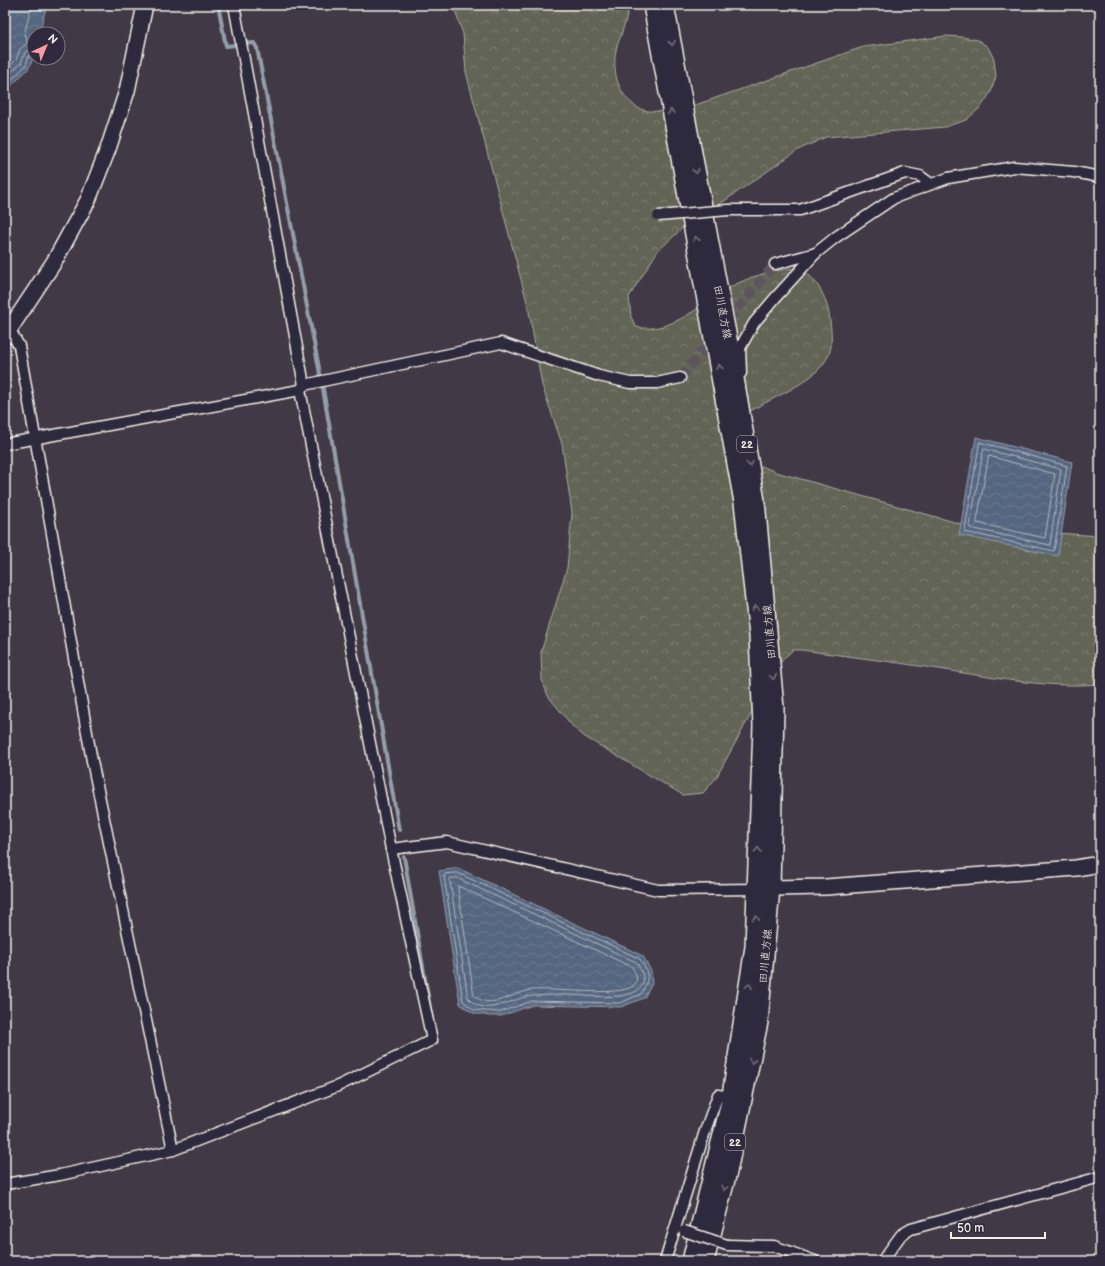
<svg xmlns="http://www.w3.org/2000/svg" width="1105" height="1266" viewBox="0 0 1105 1266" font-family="'Balsamiq Sans','Klee One',sans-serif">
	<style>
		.forest { fill: url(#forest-crowns); stroke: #ababa0 }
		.water { fill: url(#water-waves); stroke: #949eaa }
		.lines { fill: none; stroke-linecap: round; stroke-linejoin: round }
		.shore { stroke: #b4b9be; stroke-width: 1 }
		.stream { stroke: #949eaa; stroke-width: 4 }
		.street-tunnel { stroke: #5c555d; stroke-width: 10; stroke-dasharray: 10 5; stroke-linecap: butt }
		.street-casing { stroke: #f4f1e8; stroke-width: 13 }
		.secondary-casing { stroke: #f4f1e8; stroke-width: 18 }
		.primary-casing { stroke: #f4f1e8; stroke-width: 20 }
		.street { stroke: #2f2a3d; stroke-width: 10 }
		.secondary { stroke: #2f2a3d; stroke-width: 15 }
		.primary { stroke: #2f2a3d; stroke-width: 17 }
		.street-bridge-casing { stroke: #f4f1e8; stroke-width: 13; stroke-linecap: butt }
		.street-bridge { stroke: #2f2a3d; stroke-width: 10 }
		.oneway { stroke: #747079 }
		.labels { text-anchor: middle; stroke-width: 3.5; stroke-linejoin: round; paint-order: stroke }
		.shield { fill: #2f2a3d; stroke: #b9b5b5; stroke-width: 1 }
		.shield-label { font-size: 10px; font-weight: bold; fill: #f4f1e8 }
		.street-label { font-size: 11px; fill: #f4f1e8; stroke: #2f2a3d }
	</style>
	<defs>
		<pattern id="forest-crowns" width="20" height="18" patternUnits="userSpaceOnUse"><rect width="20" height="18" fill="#626557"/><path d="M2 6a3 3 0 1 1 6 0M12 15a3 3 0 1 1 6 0" fill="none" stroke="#797c6f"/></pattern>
		<pattern id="water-waves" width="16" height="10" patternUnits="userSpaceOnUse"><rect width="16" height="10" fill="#546680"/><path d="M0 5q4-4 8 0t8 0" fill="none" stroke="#6d7c92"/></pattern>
	</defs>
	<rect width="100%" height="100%" fill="#413945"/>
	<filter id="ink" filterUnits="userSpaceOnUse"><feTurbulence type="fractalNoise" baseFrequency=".025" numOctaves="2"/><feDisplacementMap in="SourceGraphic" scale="8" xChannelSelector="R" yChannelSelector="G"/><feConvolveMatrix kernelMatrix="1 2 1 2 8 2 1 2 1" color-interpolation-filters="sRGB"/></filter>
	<g filter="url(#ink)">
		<!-- forest -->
		<path class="forest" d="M453,5H629C627,20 622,32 617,46C611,69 617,95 638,108C648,114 670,110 681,110L863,47L947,36L962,37L978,40L988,47L994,59L996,76L991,92L981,107L966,120L945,127L826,137L798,150L707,213L693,218L657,252L629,297L631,317L636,327C674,335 704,300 736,284C755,275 780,268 801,268C819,282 827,298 830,320C831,329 832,338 831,347C825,383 764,398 739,419L757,464L776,472L972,527L1100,536V684C1043,689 987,676 932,668C889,661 845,656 802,650H793L784,658L773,674L716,778L703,793L683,795L585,737L574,728L548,696L542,680L541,652L567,568L572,513L562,444L542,385L528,306L466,72L463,34Z"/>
		<!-- water -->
		<g class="water">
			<path d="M5,5H47L39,34H34C34,45 35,60 28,69C20,78 11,84 5,95Z"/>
			<path d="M976,437L1072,462L1058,556L959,535Z"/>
			<path d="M458,868L643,956L651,971L652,984L644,998L621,1007L533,1005L501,1016H489L473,1013L460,1004L439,871Z"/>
		</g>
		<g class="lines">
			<!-- shore -->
			<g class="shore">
				<path d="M5,70L16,60L20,49L27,43L25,31L32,5"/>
				<path d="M5,78L21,63L25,52L34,48"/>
				<path d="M5,87L26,65L29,55L34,53"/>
				<path d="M980,442L1067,466L1054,551L965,532Z"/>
				<path d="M984,449L1061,469L1050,545L970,528Z"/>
				<path d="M989,456L1055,474L1045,538L977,523Z"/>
				<path d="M458,873L640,959C649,973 650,979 641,994L620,1003L532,1001L500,1012L474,1010L463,1001L444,876L445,874Z"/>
				<path d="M451,878H457L636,962C667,1006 592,996 572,995C559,995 547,995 534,996C512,996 488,1020 468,998L450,881Z"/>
				<path d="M458,886L632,967C635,972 640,981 633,986C618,997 554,988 532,990C514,992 489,1012 474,995Z"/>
			</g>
			<!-- stream -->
			<g class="stream">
				<path d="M218,5L226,46L254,43L257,48L323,389L399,830"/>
				<path d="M404,857L432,1019"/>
			</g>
			<!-- street-tunnel -->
			<path class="street-tunnel" d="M680,378L775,264"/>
			<!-- street casing -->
			<g class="street-casing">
				<g id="street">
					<path d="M234,5L304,385"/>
					<path d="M728,210H800L905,173L920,176L931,184"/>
					<path d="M775,264L816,253"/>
					<path d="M10,330L19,346L92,761L173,1150"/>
					<path d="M741,373L740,348L754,323L776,297L816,253L836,237L894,198L948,178L1014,167L1074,172L1100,177"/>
					<path d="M5,444L300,390L304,385L501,343L599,376L630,383H657L680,378"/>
					<path d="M391,849L447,842L658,890L761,889"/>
					<path d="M5,1184L60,1175L173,1150L338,1086L432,1040L391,849L300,390"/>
					<path d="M727,1245L774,1246L815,1261"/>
					<path d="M665,1261L705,1131L718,1095L731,1097"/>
					<path d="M882,1261L901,1235L911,1229L1100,1177"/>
				</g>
			</g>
			<!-- secondary casing -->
			<g class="secondary-casing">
				<g id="secondary">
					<path d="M5,336L54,262L88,200L108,149L127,91L145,5"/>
					<path d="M771,888L826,887L1076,868L1100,864"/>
				</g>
			</g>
			<!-- primary casing -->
			<g class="primary-casing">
				<g id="primary">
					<path d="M652,5L743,502L758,635L762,726L754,947L730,1102L691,1261"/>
					<path d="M665,5L730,349L756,501L775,708L771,888L759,1022L728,1172L705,1261"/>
				</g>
			</g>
			<!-- street -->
			<use href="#street" class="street"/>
			<!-- secondary -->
			<use href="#secondary" class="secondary"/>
			<!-- primary -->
			<use href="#primary" class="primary"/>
			<!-- street-bridge casing -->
			<g class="street-bridge-casing">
				<g id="street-bridge">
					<path d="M658,216L728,210"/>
					<path d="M684,1231L727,1245"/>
				</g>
			</g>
			<!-- street-bridge -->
			<use href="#street-bridge" class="street-bridge"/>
		</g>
		<!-- one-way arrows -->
		<defs><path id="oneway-chevron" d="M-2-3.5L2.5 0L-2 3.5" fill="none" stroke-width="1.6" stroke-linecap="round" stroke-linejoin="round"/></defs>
		<g class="oneway">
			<use href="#oneway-chevron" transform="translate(672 43) rotate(80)"/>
			<use href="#oneway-chevron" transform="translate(671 112) rotate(-100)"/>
			<use href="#oneway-chevron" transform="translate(696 171) rotate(79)"/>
			<use href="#oneway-chevron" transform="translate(696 239) rotate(-101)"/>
			<use href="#oneway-chevron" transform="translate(719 367) rotate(-100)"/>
			<use href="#oneway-chevron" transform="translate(750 464) rotate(81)"/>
			<use href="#oneway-chevron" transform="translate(755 608) rotate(-97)"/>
			<use href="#oneway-chevron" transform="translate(773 677) rotate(85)"/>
			<use href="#oneway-chevron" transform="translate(758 850) rotate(-88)"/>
			<use href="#oneway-chevron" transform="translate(756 918) rotate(-87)"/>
			<use href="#oneway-chevron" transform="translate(749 986) rotate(-82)"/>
			<use href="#oneway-chevron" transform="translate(752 1061) rotate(101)"/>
			<use href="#oneway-chevron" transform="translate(724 1188) rotate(105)"/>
		</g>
	</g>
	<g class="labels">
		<!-- shield labels -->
		<g class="shield">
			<rect x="737" y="436" width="20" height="16" rx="3"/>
			<rect x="725" y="1134" width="20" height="16" rx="3"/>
		</g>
		<g class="shield-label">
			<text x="747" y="448">22</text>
			<text x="735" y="1146">22</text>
		</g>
		<!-- street labels -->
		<g class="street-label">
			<text transform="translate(723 312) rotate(79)" y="4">田川直方線</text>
			<text transform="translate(769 632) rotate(-95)" y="4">田川直方線</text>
			<text transform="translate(765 956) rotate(-85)" y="4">田川直方線</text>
		</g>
	</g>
	<!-- margin -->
	<rect width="1105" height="1266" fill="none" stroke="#2f2a3d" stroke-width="20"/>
	<rect x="10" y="10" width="1085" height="1246" fill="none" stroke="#f4f1e8" stroke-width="1.5" filter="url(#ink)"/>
	<!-- north arrow -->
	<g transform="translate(46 46) rotate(44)"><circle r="19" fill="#2f2a3d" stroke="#7e7a81"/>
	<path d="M0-3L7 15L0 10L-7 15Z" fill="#ff9aa2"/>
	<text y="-6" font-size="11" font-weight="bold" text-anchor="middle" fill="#f4f1e8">N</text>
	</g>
	<!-- scale -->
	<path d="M951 1232v6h94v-6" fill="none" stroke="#f4f1e8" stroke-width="2"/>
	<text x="957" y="1232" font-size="12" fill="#f4f1e8" stroke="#2f2a3d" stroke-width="3" paint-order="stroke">50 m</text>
</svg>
